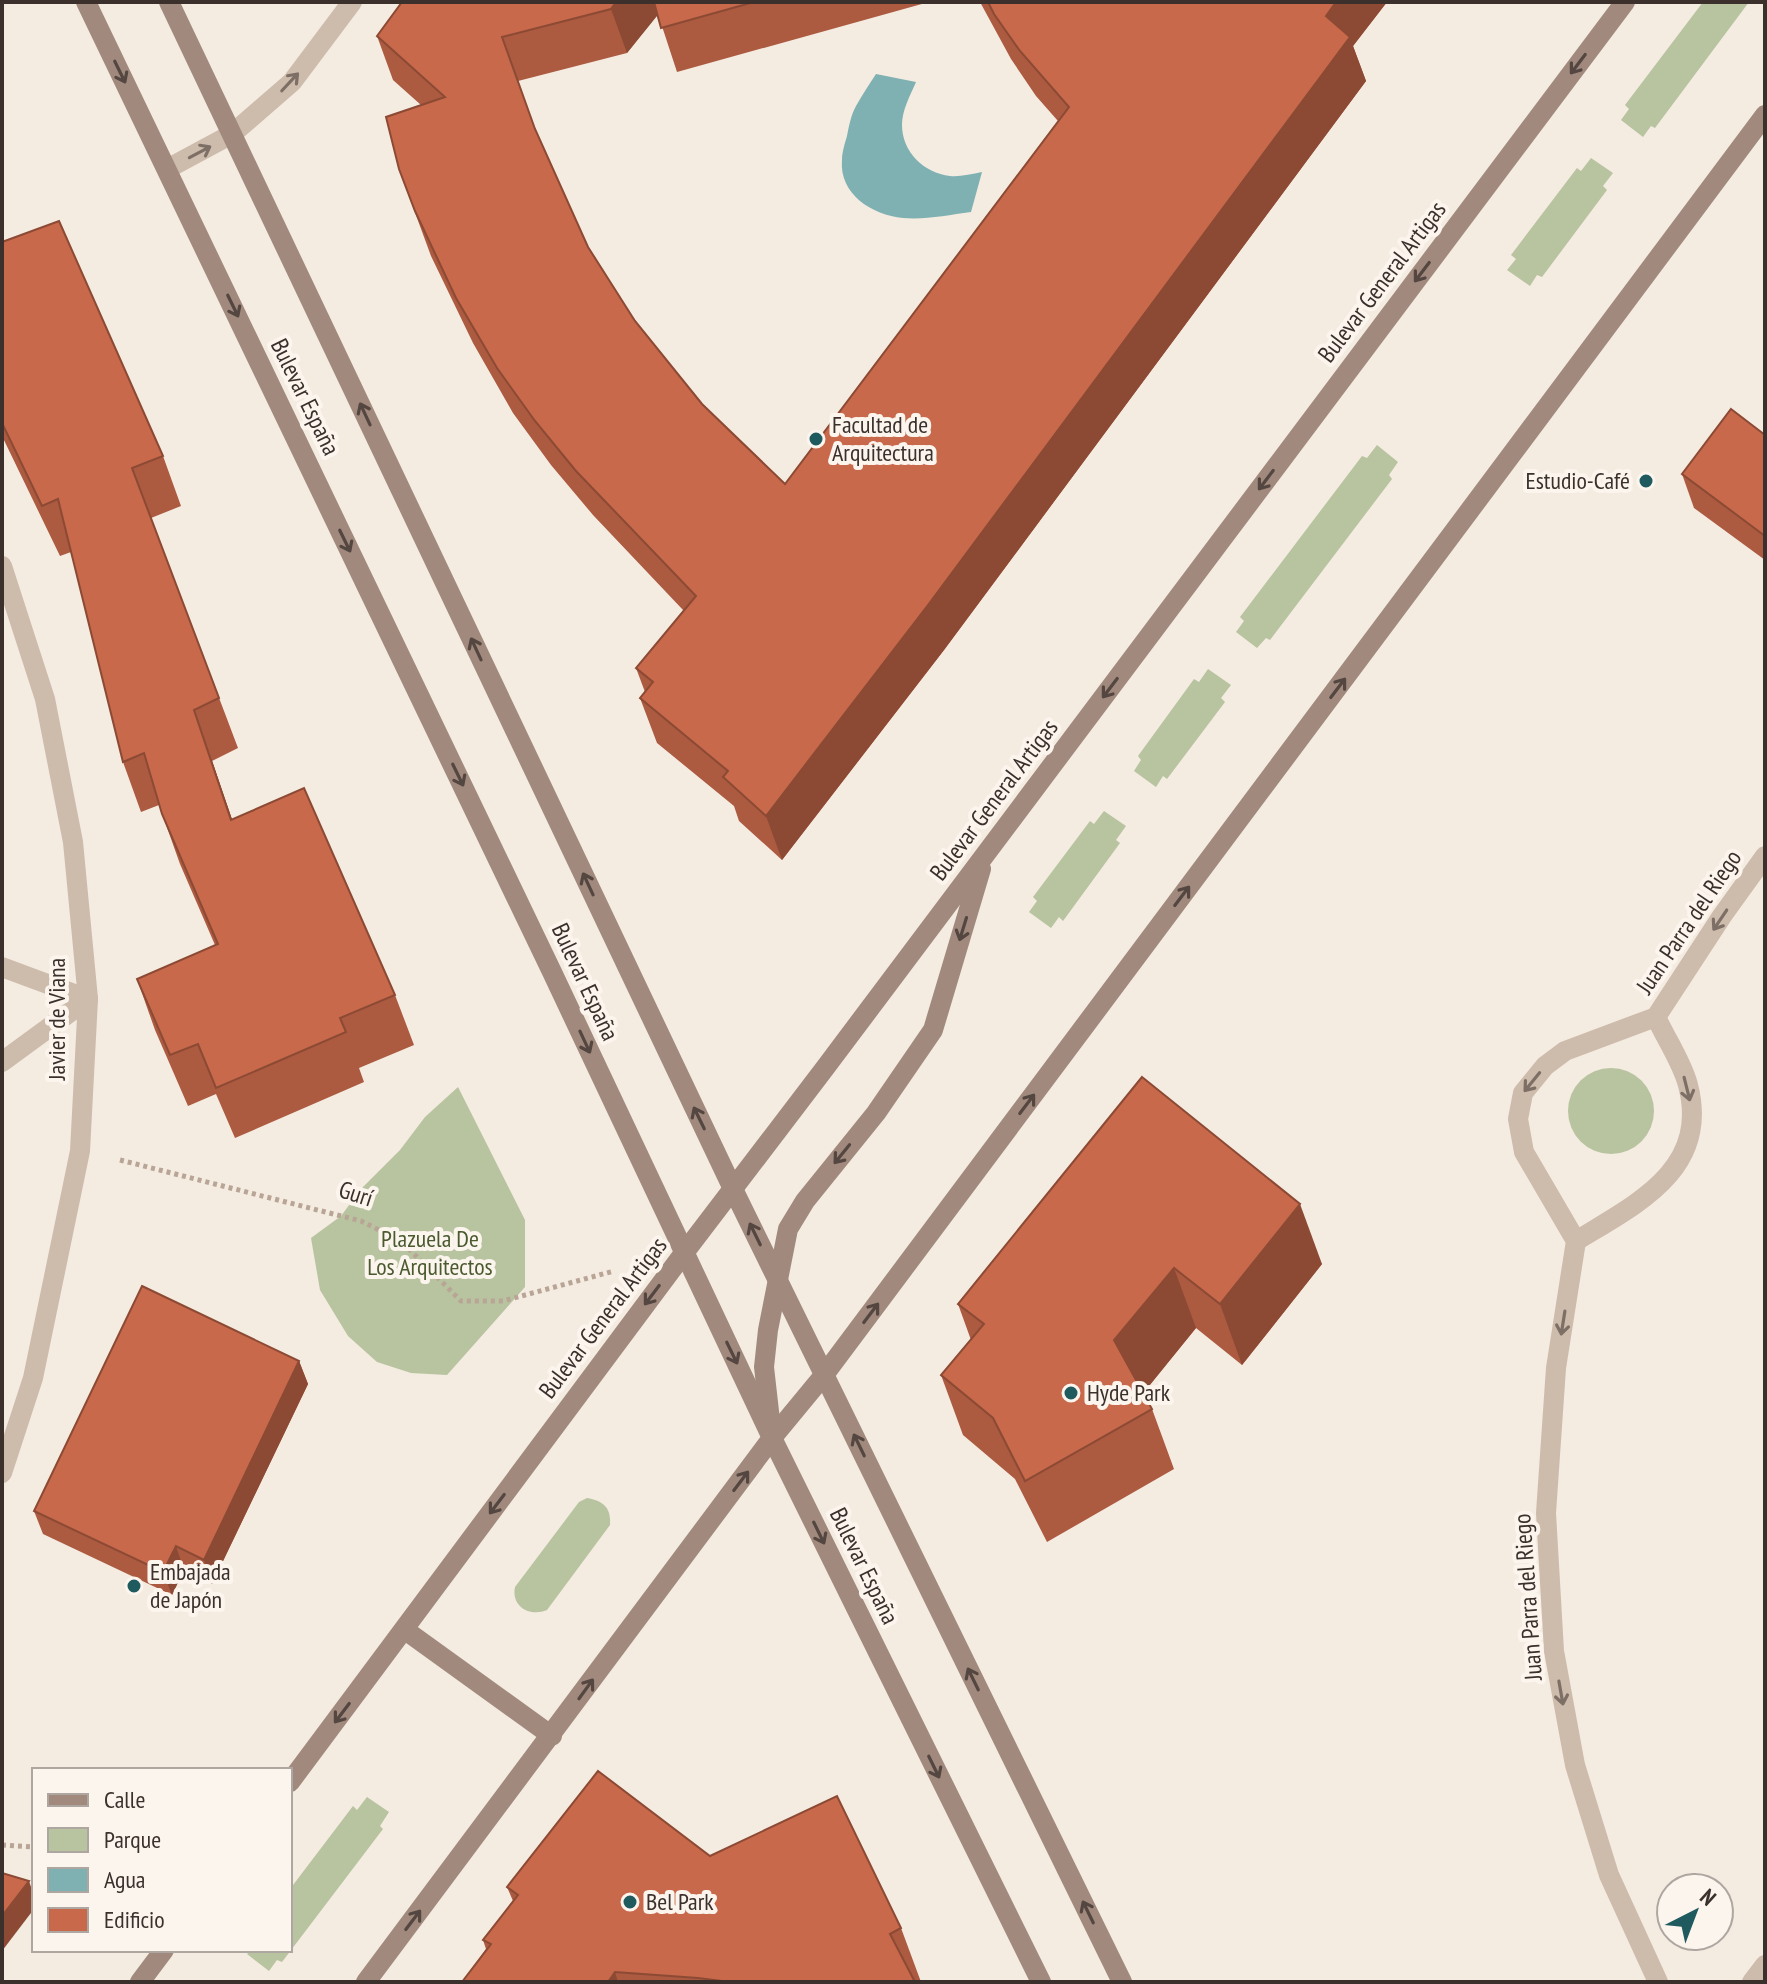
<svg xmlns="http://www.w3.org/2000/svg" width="1767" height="1984" viewBox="0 0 1767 1984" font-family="'PT Sans Narrow',sans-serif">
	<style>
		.green { fill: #b8c4a0 }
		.water { fill: #7fb0b2 }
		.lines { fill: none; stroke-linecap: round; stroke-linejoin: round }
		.path { stroke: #b9a596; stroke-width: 5; stroke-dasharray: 4 4; stroke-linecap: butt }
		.street { stroke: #cdbbac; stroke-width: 20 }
		.secondary { stroke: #a18a7d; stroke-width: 20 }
		.wall { fill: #ac5a40 }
		.shaded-wall { fill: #8c4a34 }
		.building { fill: #c8694b; stroke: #8c4a34; stroke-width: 2 }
		.oneway { stroke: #544640 }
		.oneway2 { stroke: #7d6f65 }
		.poi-dot { fill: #1f5a5e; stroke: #fbf5ee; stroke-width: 3 }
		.labels { text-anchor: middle; stroke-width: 8; stroke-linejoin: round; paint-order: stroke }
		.street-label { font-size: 24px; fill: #3b302b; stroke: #fbf5ee }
		.poi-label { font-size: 24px; fill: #3b302b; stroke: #fbf5ee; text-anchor: start }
		.park-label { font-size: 24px; fill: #4a5a2e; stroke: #fbf5ee }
	</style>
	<rect width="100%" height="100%" fill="#f4ebe1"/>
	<!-- green -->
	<g class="green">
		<path d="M1703,2H1749L1655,128L1651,126L1643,137L1621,120L1629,109L1625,105Z"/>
		<path d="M1591,158L1613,173L1603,186L1607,190L1542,277L1537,275L1530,286L1507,270L1516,259L1511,255L1577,168L1581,171Z"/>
		<path d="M1377,445L1398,462L1389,475L1392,479L1270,640L1266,638L1257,648L1236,632L1244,621L1240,617L1362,456L1367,458Z"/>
		<path d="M1208,669L1231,685L1221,698L1225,702L1167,779L1163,776L1156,787L1134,771L1141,760L1138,756L1194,679L1199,682Z"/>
		<path d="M1104,811L1126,826L1116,840L1120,843L1063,921L1059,917L1051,928L1029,912L1037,901L1033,897L1090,821L1094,824Z"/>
		<circle cx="1611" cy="1111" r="43"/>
		<path d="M458,1087L525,1220V1287L447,1375L411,1373L377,1362L348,1336L320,1290L311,1238L341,1216L361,1189L400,1150L425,1117Z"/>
		<path d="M587,1498C604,1501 611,1508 610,1525L547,1610C530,1617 511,1607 515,1587L579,1502Z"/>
		<path d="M367,1797L389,1812L380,1826L383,1829L282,1962L277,1960L269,1971L247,1954L251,1950H290V1889L353,1806L357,1810Z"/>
	</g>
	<!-- water -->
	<path class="water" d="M876,74L916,82C910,96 902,110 902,125C902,152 924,173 950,176C960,177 971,174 982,172L971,212C948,215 925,220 903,218C872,215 839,194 842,160C842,152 845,143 847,136C849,126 851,115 856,106C862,95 869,85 876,74Z"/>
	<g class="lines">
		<!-- path -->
		<g class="path">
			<path d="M120,1160L361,1221L401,1241L461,1301H503L614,1271"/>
			<path d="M2,1845L34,1847"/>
		</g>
		<!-- street -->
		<g class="street">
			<path d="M167,169L232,134L292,82L352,2"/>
			<path d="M2,566L45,699L73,842L88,999L80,1151L33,1378L2,1473"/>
			<path d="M2,967L88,999"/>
			<path d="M2,1062L88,999"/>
			<path d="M1576,1241C1636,1204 1710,1170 1688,1085C1682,1062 1666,1039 1656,1017"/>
			<path d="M1658,1982L1609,1875L1575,1765L1554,1651L1546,1513L1556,1368L1576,1241L1524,1152L1518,1119L1523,1093L1545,1066L1565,1051L1656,1017L1722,916L1765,856"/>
			<path d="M1752,1982L1765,1965"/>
		</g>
		<!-- secondary -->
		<g class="secondary">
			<path d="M86,2L552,972L772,1438L1041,1982"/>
			<path d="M169,2L733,1189L1122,1982"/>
			<path d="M770,1420L764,1367L768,1330L788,1229L805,1201L876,1113L933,1030L981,869"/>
			<path d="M405,1630L552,1736"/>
			<path d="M290,1782L684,1253L825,1068L1625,2"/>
			<path d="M140,1982L164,1950"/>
			<path d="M366,1982L772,1438L824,1375L1765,115"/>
		</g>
	</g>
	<!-- wall -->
	<g class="wall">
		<path d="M402,2H929L677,72L658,14L627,53L518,81L535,130L588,247L635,321L702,404L785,484L1058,121L1036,96L1011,59L980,2H1387L1353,46L1366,81L944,650L782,860L739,821L734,806L657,743L640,698L645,692L636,668L684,611L593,515L551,465L513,413L473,343L431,256L399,169L421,105L393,80L377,36Z"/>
		<path d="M2,242L163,456L181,506L151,518L238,748L212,761L232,819L395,995L414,1045L359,1068L364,1082L235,1138L216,1094L188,1106L155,1030L137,979L215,945L180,864L159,805L141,812L123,762L71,552L60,556L2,436Z"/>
		<path d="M1765,435V560L1694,508L1682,474Z"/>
		<path d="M1142,1077L1322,1264L1242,1365L1196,1328L1143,1393L1152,1409L1174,1469L1047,1542L1015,1479L963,1435L941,1375L971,1340L958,1304Z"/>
		<path d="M299,1361L308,1384L212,1584L184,1570L172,1595L43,1534L34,1511Z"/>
		<path d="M710,1856L901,1928L921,1982H462L486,1949L483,1940L513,1901L507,1887Z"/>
	</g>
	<!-- shaded-wall -->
	<g class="shaded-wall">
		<path d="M616,2H658L661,11L627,53L611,9Z"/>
		<path d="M1336,2H1387L1353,46L1366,81L944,650L782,860L766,816Z"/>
		<path d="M194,710L212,761L249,870L231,820Z"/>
		<path d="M1300,1204L1322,1264L1242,1365L1220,1304Z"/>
		<path d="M1174,1268L1196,1328L1137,1401L1114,1340Z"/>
		<path d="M299,1361L308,1384L212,1584L204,1560Z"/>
		<path d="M176,1546L184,1570L172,1595L163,1572Z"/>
		<path d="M29,1881L34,1896V1909L2,1951V1916Z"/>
		<path d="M615,1972L618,1982H608Z"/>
	</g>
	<!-- building -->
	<g class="building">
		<path d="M402,2H616L611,9L502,37L535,129L588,247L635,321L702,404L785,484L1069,107L1020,51L994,14L988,2H1336L1326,16L1350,37L928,605L766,816L723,777L728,771L640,698L653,682L636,668L696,596L576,471L535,421L497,368L456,298L415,211L399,169L386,117L445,97L377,36Z"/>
		<path d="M654,2H754L661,28Z"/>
		<path d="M59,221L163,456L132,468L219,698L194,710L231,820L304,788L395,995L340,1018L346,1032L216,1088L198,1044L170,1055L137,979L218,944L162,814L144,753L123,762L58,499L42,506L2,423V242Z"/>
		<path d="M1731,409L1765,435V536L1682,474Z"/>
		<path d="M1142,1077L1300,1204L1220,1304L1174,1268L1114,1340L1152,1409L1025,1481L993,1418L941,1375L984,1324L958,1304Z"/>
		<path d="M142,1286L299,1361L204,1560L176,1546L163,1572L34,1511Z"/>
		<path d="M598,1771L710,1856L837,1796L901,1928L890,1934L915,1982H730L698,1978L615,1972L608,1982H462L491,1944L483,1940L518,1895L507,1887Z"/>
		<path d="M2,1873L29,1881L2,1916Z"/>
	</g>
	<!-- one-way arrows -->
	<defs><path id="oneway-shaft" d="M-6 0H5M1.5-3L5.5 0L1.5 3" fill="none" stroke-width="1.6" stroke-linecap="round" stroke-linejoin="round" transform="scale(2)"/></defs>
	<g class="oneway">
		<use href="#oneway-shaft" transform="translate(1578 64) rotate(127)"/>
		<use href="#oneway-shaft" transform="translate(120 72) rotate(64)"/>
		<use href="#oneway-shaft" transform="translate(1422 272) rotate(127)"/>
		<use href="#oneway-shaft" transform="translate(233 306) rotate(64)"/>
		<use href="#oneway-shaft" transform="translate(365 414) rotate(-115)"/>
		<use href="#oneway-shaft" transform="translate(1266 480) rotate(127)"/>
		<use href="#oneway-shaft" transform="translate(345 541) rotate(64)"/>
		<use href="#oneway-shaft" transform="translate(476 649) rotate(-115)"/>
		<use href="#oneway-shaft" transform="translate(1110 688) rotate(127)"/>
		<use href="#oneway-shaft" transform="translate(1338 688) rotate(-53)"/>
		<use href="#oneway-shaft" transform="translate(458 775) rotate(64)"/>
		<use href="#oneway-shaft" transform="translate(588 884) rotate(-115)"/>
		<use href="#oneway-shaft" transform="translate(1182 896) rotate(-53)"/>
		<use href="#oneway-shaft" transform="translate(963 929) rotate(107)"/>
		<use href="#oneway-shaft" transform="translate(585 1042) rotate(65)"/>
		<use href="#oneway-shaft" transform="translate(1027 1104) rotate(-53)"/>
		<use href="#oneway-shaft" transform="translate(699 1118) rotate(-116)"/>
		<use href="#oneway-shaft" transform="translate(842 1154) rotate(129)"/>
		<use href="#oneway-shaft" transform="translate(755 1234) rotate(-116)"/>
		<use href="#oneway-shaft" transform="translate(652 1295) rotate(127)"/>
		<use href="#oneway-shaft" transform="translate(871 1313) rotate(-53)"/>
		<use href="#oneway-shaft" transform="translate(732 1353) rotate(64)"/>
		<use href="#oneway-shaft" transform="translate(859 1445) rotate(-116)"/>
		<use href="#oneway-shaft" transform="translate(741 1481) rotate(-53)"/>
		<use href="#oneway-shaft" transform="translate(497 1504) rotate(127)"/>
		<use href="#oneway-shaft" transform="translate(819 1533) rotate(64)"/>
		<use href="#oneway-shaft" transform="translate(973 1679) rotate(-116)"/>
		<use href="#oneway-shaft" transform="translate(586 1689) rotate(-54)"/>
		<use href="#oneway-shaft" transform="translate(342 1713) rotate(127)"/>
		<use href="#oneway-shaft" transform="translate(934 1767) rotate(64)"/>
		<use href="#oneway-shaft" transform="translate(1088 1912) rotate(-116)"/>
		<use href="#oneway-shaft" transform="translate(413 1920) rotate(-53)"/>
	</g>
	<g class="oneway2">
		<use href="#oneway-shaft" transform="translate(290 82) rotate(-47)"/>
		<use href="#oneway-shaft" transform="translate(200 152) rotate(-28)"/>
		<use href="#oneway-shaft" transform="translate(1720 920) rotate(124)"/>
		<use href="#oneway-shaft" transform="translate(1532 1082) rotate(129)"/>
		<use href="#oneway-shaft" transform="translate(1687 1089) rotate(76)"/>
		<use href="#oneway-shaft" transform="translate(1563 1323) rotate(99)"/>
		<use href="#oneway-shaft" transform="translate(1561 1693) rotate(80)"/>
	</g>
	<!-- markers -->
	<g class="poi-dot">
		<circle cx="816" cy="439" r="8"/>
		<circle cx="1646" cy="481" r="8"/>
		<circle cx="1071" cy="1393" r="8"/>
		<circle cx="134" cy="1586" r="8"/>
		<circle cx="630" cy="1902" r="8"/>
	</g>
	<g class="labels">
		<!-- street labels -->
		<g class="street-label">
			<text transform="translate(1382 282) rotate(-53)" y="8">Bulevar General Artigas</text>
			<text transform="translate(305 397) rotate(64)" y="8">Bulevar España</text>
			<text transform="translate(994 800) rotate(-53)" y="8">Bulevar General Artigas</text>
			<text transform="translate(1689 922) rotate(-56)" y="8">Juan Parra del Riego</text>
			<text transform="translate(585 982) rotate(65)" y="8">Bulevar España</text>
			<text transform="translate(57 1019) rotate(-90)" y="8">Javier de Viana</text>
			<text transform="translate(356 1194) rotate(18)" y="8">Gurí</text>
			<text transform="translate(603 1318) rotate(-53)" y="8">Bulevar General Artigas</text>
			<text transform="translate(864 1566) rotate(64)" y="8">Bulevar España</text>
			<text transform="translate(1528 1597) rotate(-94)" y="8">Juan Parra del Riego</text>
		</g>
		<!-- poi labels -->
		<g class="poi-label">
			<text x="832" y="433">Facultad de<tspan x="832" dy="28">Arquitectura</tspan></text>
			<text x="1630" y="489" text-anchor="end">Estudio-Café</text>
			<text x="1087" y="1401">Hyde Park</text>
			<text x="150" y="1580">Embajada<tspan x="150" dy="28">de Japón</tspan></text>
			<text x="646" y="1910">Bel Park</text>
		</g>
		<!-- park labels -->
		<g class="park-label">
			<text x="430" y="1247">Plazuela De<tspan x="430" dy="28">Los Arquitectos</tspan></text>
		</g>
	</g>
	<!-- border -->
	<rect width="1767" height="1984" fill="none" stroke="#3b302b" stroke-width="8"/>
	<!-- legend -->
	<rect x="32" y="1768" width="260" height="184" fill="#fbf5ee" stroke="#aea6a0" stroke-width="2"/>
	<rect x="48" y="1794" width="40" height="12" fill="#a18a7d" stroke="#aea6a0" stroke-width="2"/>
	<text x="104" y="1808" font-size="24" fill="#3b302b">Calle</text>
	<rect x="48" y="1828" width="40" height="24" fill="#b8c4a0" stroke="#aea6a0" stroke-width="2"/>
	<text x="104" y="1848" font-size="24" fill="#3b302b">Parque</text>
	<rect x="48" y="1868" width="40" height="24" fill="#7fb0b2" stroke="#aea6a0" stroke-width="2"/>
	<text x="104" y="1888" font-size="24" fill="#3b302b">Agua</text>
	<rect x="48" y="1908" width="40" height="24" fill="#c8694b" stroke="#aea6a0" stroke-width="2"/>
	<text x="104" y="1928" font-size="24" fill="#3b302b">Edificio</text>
	<!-- north arrow -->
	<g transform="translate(1695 1912) rotate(42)"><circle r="38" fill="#fbf5ee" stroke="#aea6a0" stroke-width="2"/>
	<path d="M0-6L14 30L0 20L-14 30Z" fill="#1f5a5e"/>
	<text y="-12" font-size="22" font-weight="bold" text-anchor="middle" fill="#3b302b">N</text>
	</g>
</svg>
